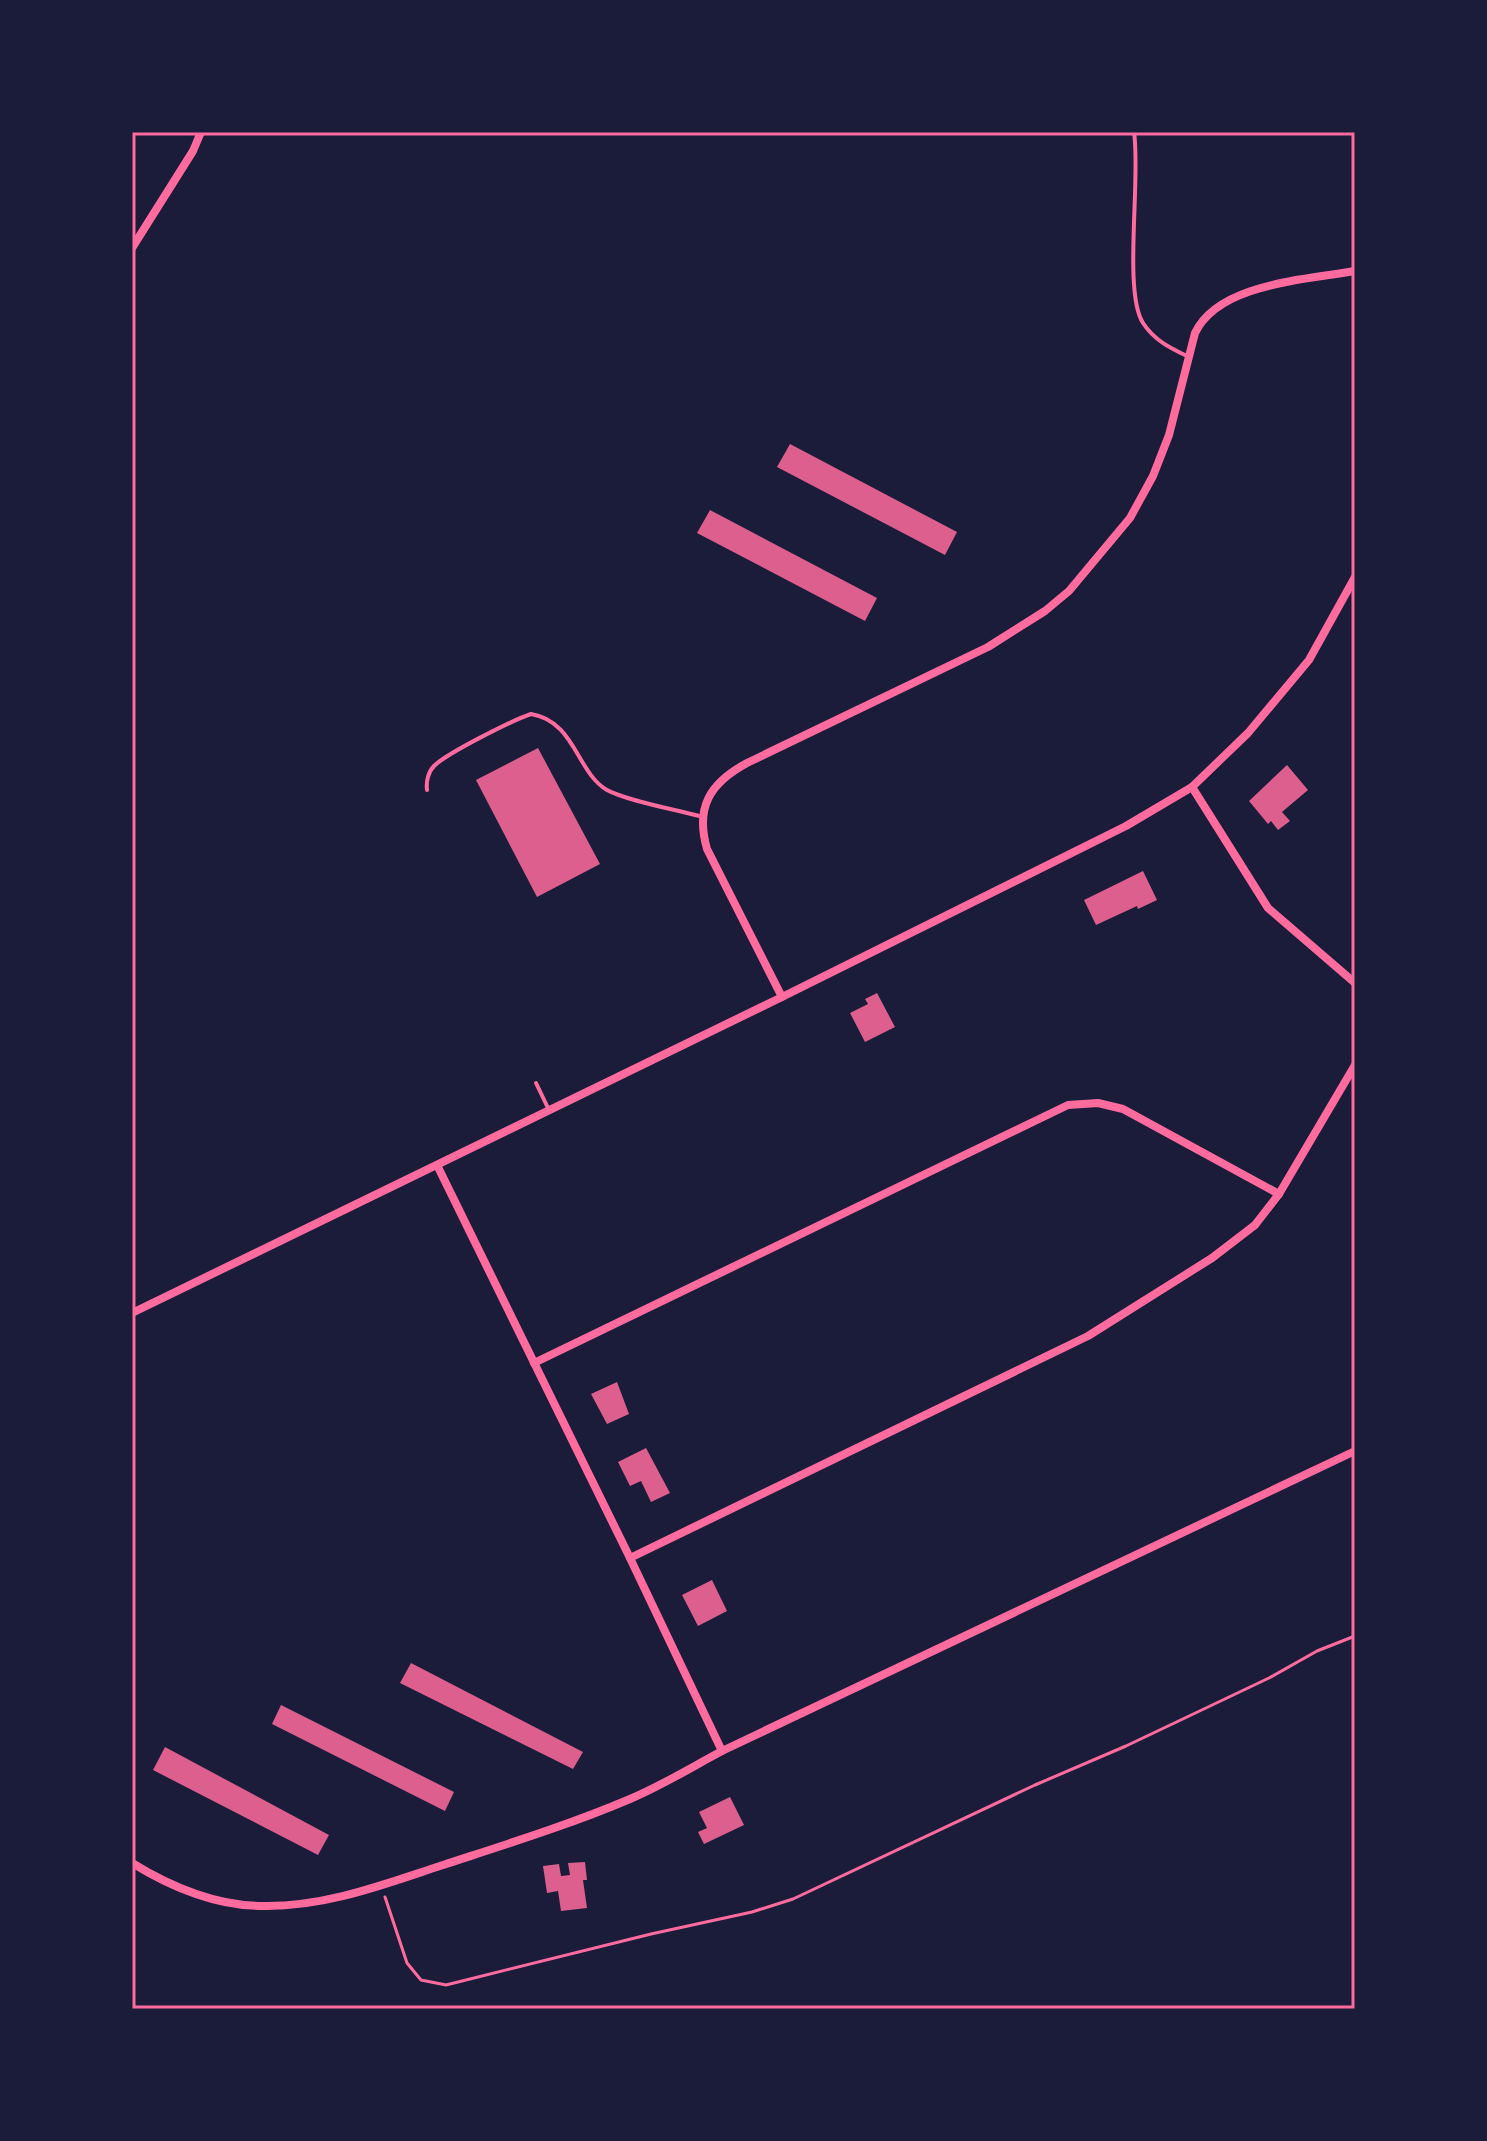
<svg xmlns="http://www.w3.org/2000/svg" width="1487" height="2141" viewBox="0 0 1487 2141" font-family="Jost,sans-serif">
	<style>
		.building { fill: #dd5f8e }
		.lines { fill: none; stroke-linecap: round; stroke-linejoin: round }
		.path { stroke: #ff6b9d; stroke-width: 3 }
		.service { stroke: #ff6b9d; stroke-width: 4 }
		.minor { stroke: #ff6b9d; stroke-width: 8 }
		.neatline { fill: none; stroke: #ff6b9d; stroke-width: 3 }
	</style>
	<rect width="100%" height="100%" fill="#1b1b3a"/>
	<!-- building -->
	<g class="building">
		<path d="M790,444L957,532L945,555L777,467Z"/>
		<path d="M710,510L877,598L865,621L697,533Z"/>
		<path d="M538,748L600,864L537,897L476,780Z"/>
		<path d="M1287,765L1308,790L1282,812L1290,821L1278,830L1271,821L1268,824L1249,801Z"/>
		<path d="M1143,871L1157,900L1138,909L1137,906L1096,925L1084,900Z"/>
		<path d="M877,993L895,1027L865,1042L850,1013L868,1004L865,999Z"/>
		<path d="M617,1382L629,1414L607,1424L591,1394Z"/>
		<path d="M646,1448L670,1493L651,1502L641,1481L630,1486L618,1462Z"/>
		<path d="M712,1580L727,1611L698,1626L682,1595Z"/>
		<path d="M411,1663L583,1752L573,1769L400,1683Z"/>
		<path d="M281,1705L454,1792L445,1811L272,1724Z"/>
		<path d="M165,1747L329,1835L318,1855L153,1770Z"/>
		<path d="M730,1797L744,1825L704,1844L698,1832L707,1828L699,1812Z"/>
		<path d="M585,1862L587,1880H583L587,1908L561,1911L558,1891L547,1893L543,1866L559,1864L561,1876L570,1875L568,1863Z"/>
	</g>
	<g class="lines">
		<!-- path -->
		<path class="path" d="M385,1897L407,1963L421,1980L446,1985L651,1934L752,1912L793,1899L1035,1785L1126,1746L1269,1678L1317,1651L1355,1636"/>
		<!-- service -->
		<g class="service">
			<path d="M1134,132C1141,178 1123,292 1143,323C1154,340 1170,348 1187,356"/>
			<path d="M427,790C426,782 428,772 434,766C447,753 513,720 531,714C575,721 577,773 607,790C627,801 678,810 703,817"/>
			<path d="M536,1083L548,1108"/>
		</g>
		<!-- minor -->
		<g class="minor">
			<path d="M132,248L193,151L201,132"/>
			<path d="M1192,787L1268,908L1355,983"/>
			<path d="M782,997L707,849C695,807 710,783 747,763L988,647L1045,611L1069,591L1130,518L1153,476L1169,435L1195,333C1219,283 1306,280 1355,271"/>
			<path d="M437,1165L630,1558L722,1751"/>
			<path d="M132,1313L782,997L1126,826L1192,787L1248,733L1309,660L1355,577"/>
			<path d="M534,1363L1068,1105L1098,1103L1123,1109L1279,1194"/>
			<path d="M630,1558L1088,1336L1212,1258L1255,1225L1279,1194L1355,1065"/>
			<path d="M132,1863C171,1887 217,1906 263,1906C325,1907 382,1885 440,1866C504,1845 569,1825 630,1799C661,1786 692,1767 722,1751L1355,1451"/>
		</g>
	</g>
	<!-- border -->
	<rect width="1487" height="2141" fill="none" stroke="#1b1b3a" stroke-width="268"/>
	<rect x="134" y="134" width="1219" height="1873" class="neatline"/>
</svg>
